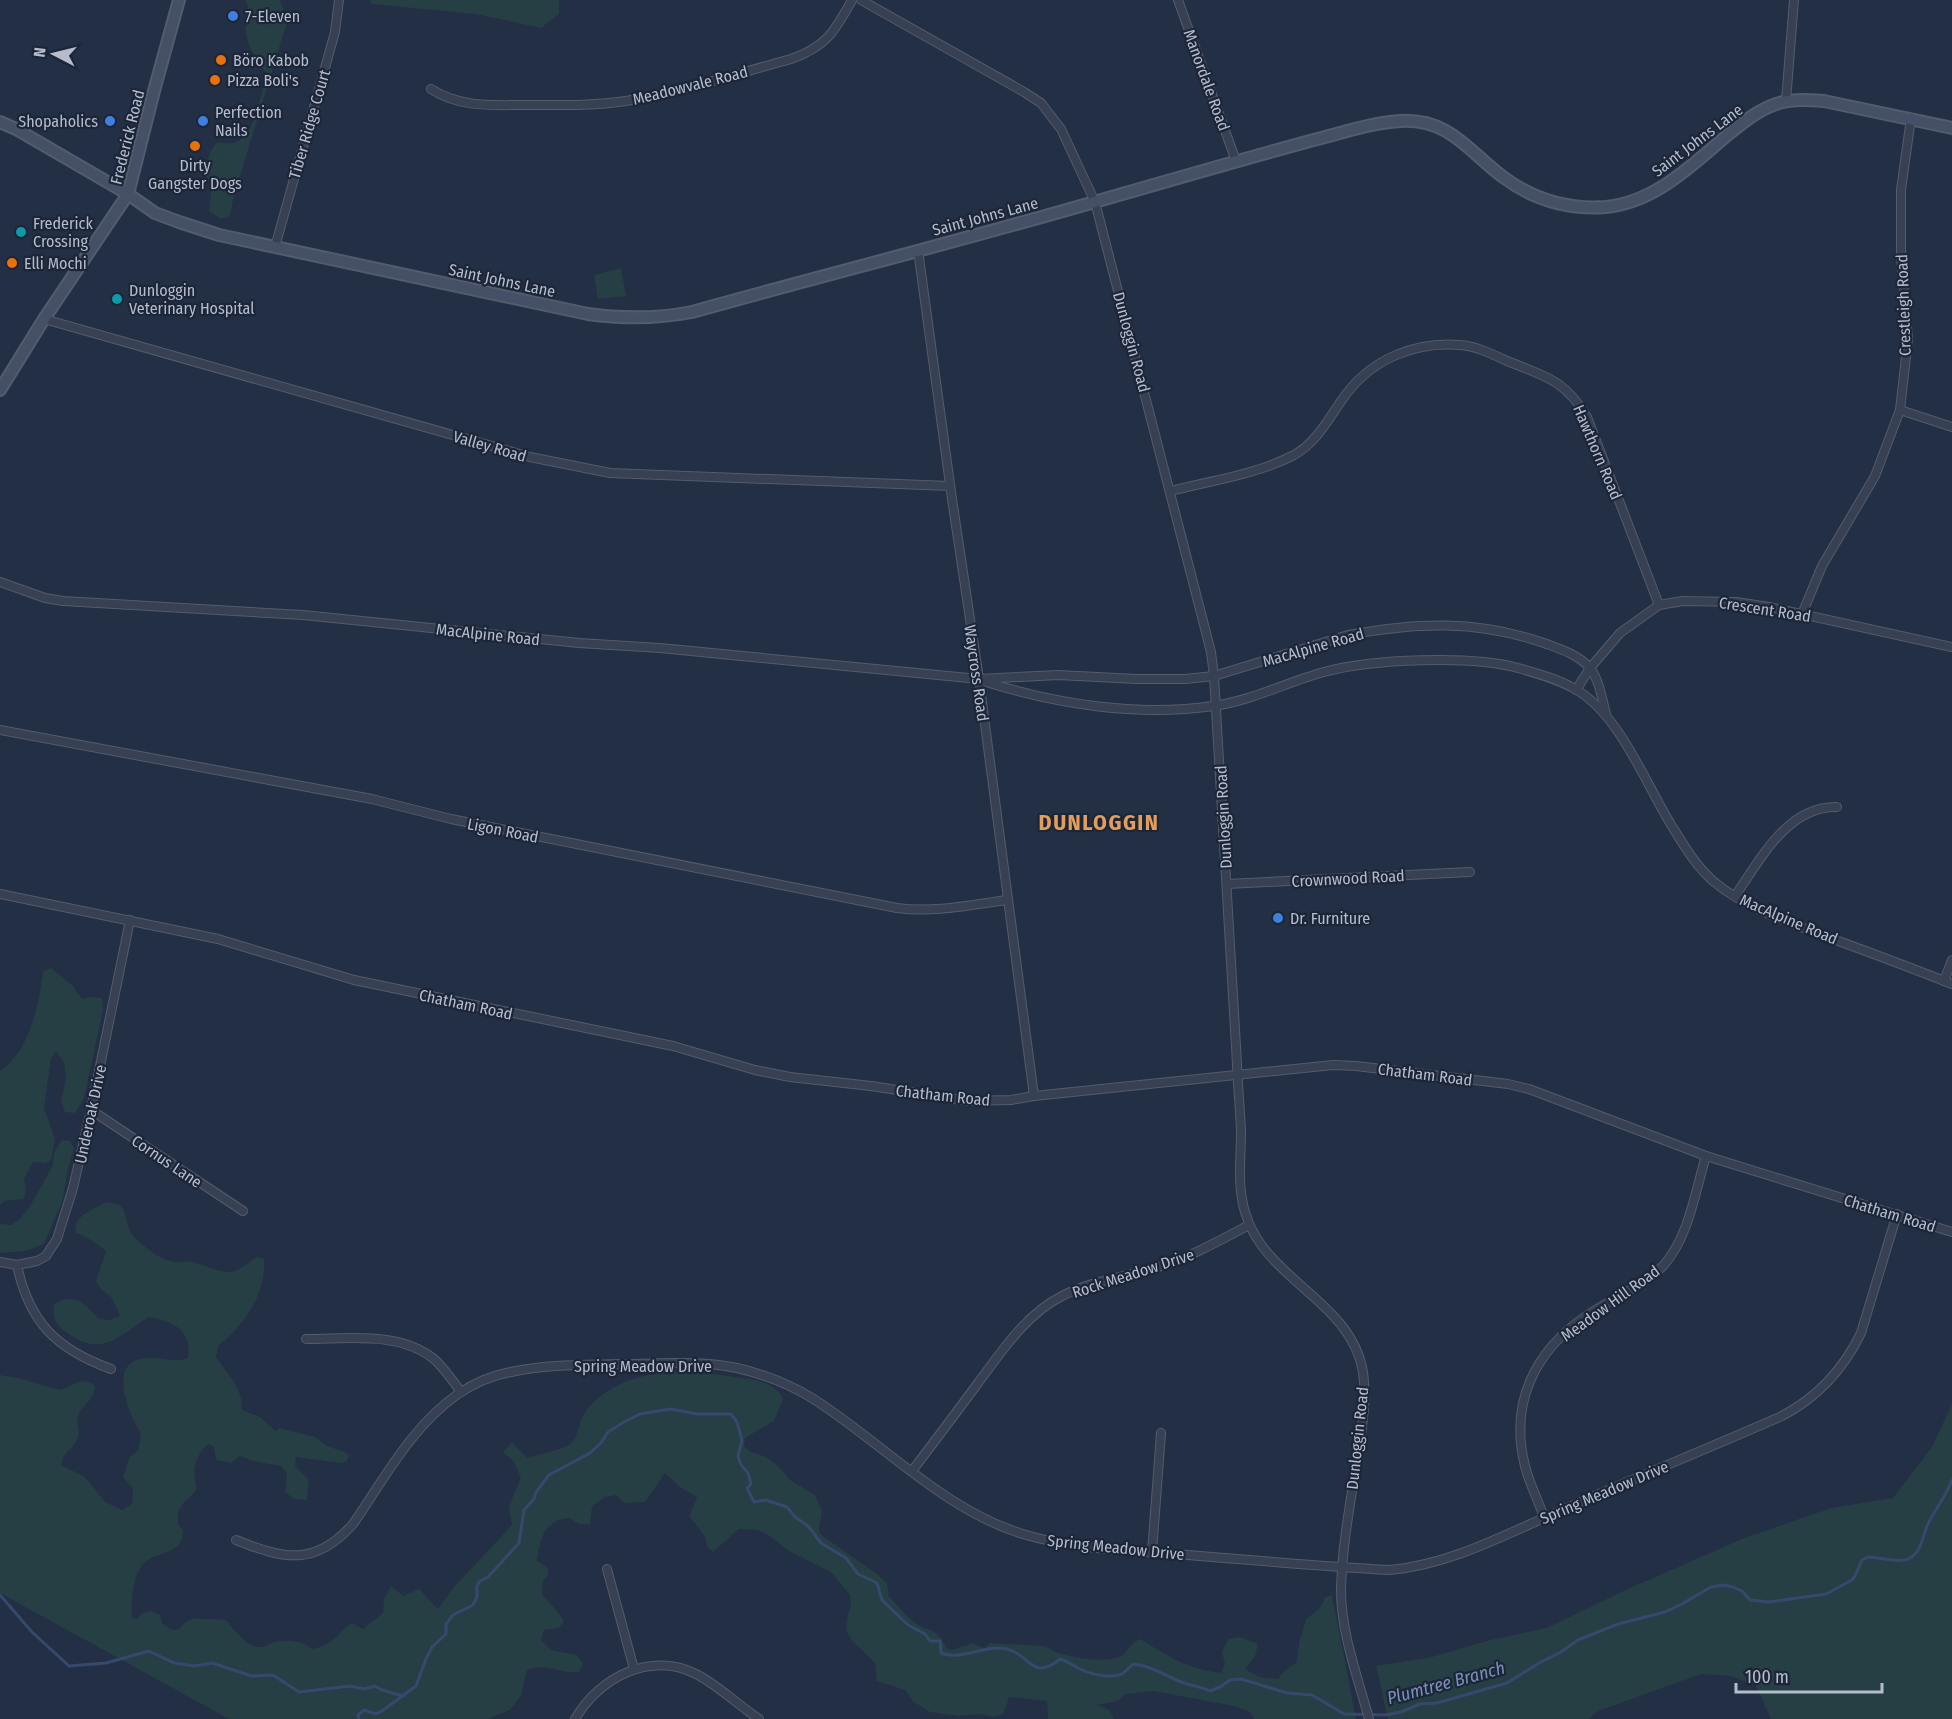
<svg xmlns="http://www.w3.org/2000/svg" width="1952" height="1719" viewBox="0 0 1952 1719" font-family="'Fira Sans Condensed',sans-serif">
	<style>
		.green { fill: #253f45 }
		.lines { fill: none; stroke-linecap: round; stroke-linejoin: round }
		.stream { stroke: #36496c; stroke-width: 3 }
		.street-casing { stroke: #535c6d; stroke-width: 10 }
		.secondary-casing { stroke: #535c6d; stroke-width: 14 }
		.street { stroke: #384153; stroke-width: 8 }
		.secondary { stroke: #455067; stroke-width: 10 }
		.shop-dot { fill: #3f7fe0; stroke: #1d2638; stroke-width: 2 }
		.food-dot { fill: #e8710a; stroke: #1d2638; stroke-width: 2 }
		.culture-dot { fill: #0f9aa8; stroke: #1d2638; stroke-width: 2 }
		.labels { text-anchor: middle; stroke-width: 4.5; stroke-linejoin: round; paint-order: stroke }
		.poi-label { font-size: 16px; fill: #b5bdcd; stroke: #1d2638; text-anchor: start }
		.street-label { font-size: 16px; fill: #b5bdcd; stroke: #1d2638 }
		.water-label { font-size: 18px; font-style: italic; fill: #7a90b7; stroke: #1d2638 }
		.district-label { font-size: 22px; font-weight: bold; letter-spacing: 1.5px; fill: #e19e5c; stroke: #1d2638 }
	</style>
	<rect width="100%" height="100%" fill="#232f44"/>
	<!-- green -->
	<g class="green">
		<path d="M245,0H280L287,22L233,199L230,216L221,219L209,211L212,187L206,176V165L211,150L217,142C223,143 230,144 236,142C256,133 262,92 266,73C248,47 242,38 248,6Z"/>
		<path d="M370,0H559V14L541,28L476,14L372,4Z"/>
		<path d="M621,268L626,296L598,299L594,275Z"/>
		<path d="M51,968L73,986L78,994L83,999L90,997L102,998L103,1010L84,1098L75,1113L65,1112L61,1100L66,1080L64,1062L56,1051L51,1058L44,1108L55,1139L51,1160L45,1163L33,1162L24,1179L26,1188L24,1199L4,1201L0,1205V1071C29,1053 39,1004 43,972Z"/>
		<path d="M62,1140L70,1141L74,1148L68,1169L62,1202L44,1244L25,1251L0,1253V1224L11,1225L19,1220L30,1206L53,1165L54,1153Z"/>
		<path d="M106,1202L120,1205C129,1216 125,1225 132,1234C139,1243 159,1259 170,1261C177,1263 185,1261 193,1262C205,1265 217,1272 230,1272C241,1271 249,1261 258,1257L264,1259C266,1295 245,1324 218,1346L216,1357C227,1374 243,1388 242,1410L260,1417L275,1431L280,1428L315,1437L327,1446L345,1452L349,1456L347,1461L341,1463L296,1457L295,1466L309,1480L307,1500L294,1499L285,1492L287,1474L281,1466L253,1461L240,1456L231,1463L216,1460L214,1447L209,1444C195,1454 191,1472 197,1488C186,1506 177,1499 178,1525L183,1530C183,1557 156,1550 143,1564C132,1576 131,1603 132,1618L137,1619L142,1613L150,1611L160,1615L162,1623L170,1629L178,1630C189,1616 193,1619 209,1619C216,1619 221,1619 228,1621C231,1628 235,1630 240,1636C246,1642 252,1648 261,1647C266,1647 270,1643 275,1642C288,1640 302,1640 312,1649C334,1645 335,1636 351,1623L363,1629L383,1613L384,1599L391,1586L403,1596L419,1589L438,1609L453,1588L512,1525L509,1507L521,1477L513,1461L503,1452L512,1442L527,1458C536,1455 565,1449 570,1444C581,1435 577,1421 588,1408C625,1366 685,1369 735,1377C753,1379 774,1381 783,1399L774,1421L745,1438L744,1446L749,1451L766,1457L779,1467L790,1480L815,1495L822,1511L819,1528L820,1534L877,1574L887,1583L889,1597C898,1604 906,1617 914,1622C930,1633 937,1626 947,1649L953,1650L973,1643L984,1648L990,1643L1043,1646C1050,1648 1055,1652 1061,1654C1078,1658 1102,1663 1119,1657C1129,1653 1130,1642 1140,1639C1171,1657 1184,1668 1221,1673L1225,1664L1222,1652L1228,1639L1240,1637L1258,1644L1255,1656L1245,1669L1259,1677L1278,1679L1284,1671L1297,1662L1299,1643L1306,1619L1320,1608L1325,1597L1332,1595L1356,1719H1254L1250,1712L1234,1706L1153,1691L1125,1694L1118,1701L1097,1705L1109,1710L1114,1719H1048L1047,1701L1009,1697L1003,1714L994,1717L980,1714L959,1716L930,1712L914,1702L905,1690L877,1681L875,1663L852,1641L846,1630L848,1614L851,1606L850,1595L831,1572L789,1551L767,1534L757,1530L739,1529L713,1552L708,1548L704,1535L689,1516L697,1497L681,1488L665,1473L645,1502L624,1503L616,1495L605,1497L592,1506L590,1524H579L569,1518C543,1521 540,1539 537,1561L548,1568V1575L543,1581L542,1594C549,1604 560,1611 564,1622L558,1628L544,1630L541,1640L551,1650L577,1655L583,1664L579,1672C557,1674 549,1662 527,1670L521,1696L510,1710L487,1719H229L0,1593V1375L18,1378L60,1390C74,1386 82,1375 95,1386C93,1403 84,1402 79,1414C75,1421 81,1429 78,1437C73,1450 64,1450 61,1465L85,1477L105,1502L122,1510L132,1504L133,1489L123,1477L130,1457L138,1450L141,1434C128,1413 104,1356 151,1358C165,1358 175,1363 188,1358C192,1330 174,1322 149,1317C118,1336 102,1359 66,1332C55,1325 52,1317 54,1304C77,1291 84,1305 99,1319L110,1320L120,1316L112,1298L102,1290L96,1282C98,1270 104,1262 106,1251C99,1245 85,1235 76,1233C71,1216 95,1209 106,1202Z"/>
		<path d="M1952,1404V1719H1771L1756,1686L1731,1676L1701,1674L1598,1711L1589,1719H1388L1376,1666L1432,1657L1490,1640L1547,1628L1621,1592L1742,1539L1831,1508L1893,1498L1932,1447Z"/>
	</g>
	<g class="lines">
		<!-- stream -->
		<g class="stream">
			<path d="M0,1595L32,1632L69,1666L106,1663L149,1651L174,1663L195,1666L212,1663L252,1676L273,1675L299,1692L350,1686L364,1689L375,1686L382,1690L403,1696"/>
			<path d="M359,1719L358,1715L364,1710L376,1714L382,1711L416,1686L426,1659L432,1647L446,1634V1624L453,1615L473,1605L477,1597V1586L480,1581L488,1577L519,1543L524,1510L534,1499L536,1492L549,1475L590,1453L601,1443L608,1432L624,1422L640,1414L671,1409L697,1414H731L737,1422L742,1440L738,1456L741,1465L748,1473L751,1484L747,1488L754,1502L766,1500L787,1507L795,1517L808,1526L821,1543L846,1558L858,1574L877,1583L882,1600L908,1625L925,1634L930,1641H940L941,1653C961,1661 985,1644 1007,1649C1031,1655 1032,1682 1060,1659C1067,1661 1071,1664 1078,1668C1089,1674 1110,1679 1122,1674C1126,1671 1130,1667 1133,1664C1155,1666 1167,1678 1187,1684C1195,1686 1202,1687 1210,1691L1220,1687L1230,1680L1241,1679L1287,1693L1312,1695L1344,1714L1385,1715L1401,1712L1420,1704L1437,1703L1507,1683L1539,1663L1561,1652L1578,1640L1618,1624L1665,1612L1682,1604L1711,1587L1724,1585L1733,1587L1742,1591L1750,1600L1770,1602L1826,1594L1852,1580L1855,1576L1862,1560L1868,1557C1880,1557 1899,1564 1910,1558C1921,1552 1923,1536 1927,1526C1934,1510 1946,1497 1952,1480"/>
		</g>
		<!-- street casing -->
		<g class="street-casing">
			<g id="street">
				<path d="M861,0L1024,92L1041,103L1061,129L1095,202L1211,652L1214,676C1222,805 1230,935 1237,1065C1238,1087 1240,1109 1241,1131C1241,1158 1237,1186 1245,1212C1264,1280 1351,1300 1363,1372C1367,1400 1362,1427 1358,1454C1351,1499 1342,1545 1341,1590C1341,1633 1358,1678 1369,1719"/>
				<path d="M1178,0L1236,161"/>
				<path d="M431,89C461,108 491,105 525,105C558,105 593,106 626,101C681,92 736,74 791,59C826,47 835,31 852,0"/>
				<path d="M1786,101L1794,0"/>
				<path d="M275,247L328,57L335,32L339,0"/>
				<path d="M918,250L952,499L979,679L1034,1096"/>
				<path d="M44,319L530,457L610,473L950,486"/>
				<path d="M1900,410L1952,427"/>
				<path d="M1171,491C1210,481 1258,474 1294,455C1319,441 1330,415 1347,393C1373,359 1416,341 1460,345C1476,346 1492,354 1507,361C1545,376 1565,380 1587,417L1659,605"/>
				<path d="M0,582L45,598L63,601L303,615L579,643L660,648L979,679L1058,675L1137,679H1185L1214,676L1348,635C1418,622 1477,620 1544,643C1560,649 1577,654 1589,667C1599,678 1602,699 1606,714"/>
				<path d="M1802,614L1822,566L1875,476L1900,410L1908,339L1901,255V190L1911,118"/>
				<path d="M983,681C1055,704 1137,717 1213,706C1251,701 1287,682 1324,672C1372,659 1471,655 1518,668C1536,673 1558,679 1575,689C1620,714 1646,785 1673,828C1685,847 1696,866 1713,881C1744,907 1785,921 1822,935C1866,951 1909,967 1952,984"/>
				<path d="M1576,690L1590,668L1620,633L1659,605L1683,601L1736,602L1769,607L1952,647"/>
				<path d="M0,730L372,799L451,819L897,908C934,913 970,905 1007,900"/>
				<path d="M1227,884L1470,872"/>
				<path d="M0,894L218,939L354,980L673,1046L755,1070L790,1077L871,1086L968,1101L1011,1100L1034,1096L1333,1065L1356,1066L1508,1084L1529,1089L1706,1156L1952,1232"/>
				<path d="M1735,896C1760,860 1787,806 1837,807"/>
				<path d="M1944,981L1952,960"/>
				<path d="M91,1110L243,1211"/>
				<path d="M0,1262L17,1265L37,1261L46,1256L57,1239L73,1188L91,1110L130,920"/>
				<path d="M17,1265C29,1322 56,1349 111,1369"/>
				<path d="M306,1339C348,1339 399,1331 434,1359C444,1368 453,1381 461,1392"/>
				<path d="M912,1471C934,1442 956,1413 978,1383C1002,1351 1026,1314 1062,1296C1093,1280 1126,1277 1158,1267C1190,1257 1219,1241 1249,1225"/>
				<path d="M1544,1517C1538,1500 1529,1483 1525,1466C1509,1403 1535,1351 1586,1316C1611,1299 1642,1287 1663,1266C1689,1237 1695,1192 1706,1156"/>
				<path d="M236,1540C284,1559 315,1567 353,1524C384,1479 412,1426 458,1394C473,1384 493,1375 511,1372C547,1364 585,1365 621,1364C660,1364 699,1360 737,1368C763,1374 789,1384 812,1398C883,1443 944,1511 1026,1535C1074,1549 1126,1550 1176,1554C1247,1560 1318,1566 1390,1570C1452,1564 1506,1534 1562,1510C1635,1478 1709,1448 1782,1416C1818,1397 1843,1370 1861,1333L1897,1214"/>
				<path d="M1152,1552L1161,1433"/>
				<path d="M607,1569L634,1669"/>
				<path d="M575,1719C599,1677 652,1650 698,1675C720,1687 738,1705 759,1719"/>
			</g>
		</g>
		<!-- secondary casing -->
		<g class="secondary-casing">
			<g id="secondary">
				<path d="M0,122L16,129L128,194L155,213L179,222L219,235L588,314C624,319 656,319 692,312C835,272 980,236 1122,194C1185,176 1247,158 1310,141C1339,134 1369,123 1400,121C1449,118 1468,151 1503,177C1534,200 1567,210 1606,207C1656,202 1693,164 1730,133C1746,120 1766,104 1788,101C1800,99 1812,100 1824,101L1952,128"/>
				<path d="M0,390L44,319L128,194L154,91L179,0"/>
			</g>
		</g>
		<!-- street -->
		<use href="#street" class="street"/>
		<!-- secondary -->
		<use href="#secondary" class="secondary"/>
	</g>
	<!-- markers -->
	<g class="shop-dot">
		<circle cx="233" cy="16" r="6"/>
		<circle cx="110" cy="121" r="6"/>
		<circle cx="203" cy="121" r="6"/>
		<circle cx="1278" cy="918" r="6"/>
	</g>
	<g class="food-dot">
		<circle cx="221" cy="60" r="6"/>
		<circle cx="215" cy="80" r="6"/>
		<circle cx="195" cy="146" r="6"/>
		<circle cx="12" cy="263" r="6"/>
	</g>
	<g class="culture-dot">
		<circle cx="21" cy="232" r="6"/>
		<circle cx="117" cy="299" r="6"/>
	</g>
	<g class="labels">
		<!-- poi labels -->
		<g class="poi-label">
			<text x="245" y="22">7-Eleven</text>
			<text x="233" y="66">Böro Kabob</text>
			<text x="227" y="86">Pizza Boli's</text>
			<text x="215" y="118">Perfection<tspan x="215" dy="18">Nails</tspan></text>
			<text x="98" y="127" text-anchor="end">Shopaholics</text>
			<text x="195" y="171" text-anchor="middle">Dirty<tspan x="195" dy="18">Gangster Dogs</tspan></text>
			<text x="33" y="229">Frederick<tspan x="33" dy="18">Crossing</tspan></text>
			<text x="24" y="269">Elli Mochi</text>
			<text x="129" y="296">Dunloggin<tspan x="129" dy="18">Veterinary Hospital</tspan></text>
			<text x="1290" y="924">Dr. Furniture</text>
		</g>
		<!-- street labels -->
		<g class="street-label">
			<text transform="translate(1207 80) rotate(70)" y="6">Manordale Road</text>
			<text transform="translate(690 85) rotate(-14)" y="6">Meadowvale Road</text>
			<text transform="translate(309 124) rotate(-74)" y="6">Tiber Ridge Court</text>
			<text transform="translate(127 137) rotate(-76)" y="6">Frederick Road</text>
			<text transform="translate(1697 140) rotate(-37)" y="6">Saint Johns Lane</text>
			<text transform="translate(985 216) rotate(-15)" y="6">Saint Johns Lane</text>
			<text transform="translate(502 280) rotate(12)" y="6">Saint Johns Lane</text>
			<text transform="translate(1903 305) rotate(-92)" y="6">Crestleigh Road</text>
			<text transform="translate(1132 342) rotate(75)" y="6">Dunloggin Road</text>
			<text transform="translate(490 446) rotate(16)" y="6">Valley Road</text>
			<text transform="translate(1598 452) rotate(67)" y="6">Hawthorn Road</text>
			<text transform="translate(1765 609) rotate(9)" y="6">Crescent Road</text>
			<text transform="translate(488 634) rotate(6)" y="6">MacAlpine Road</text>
			<text transform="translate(1313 647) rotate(-16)" y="6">MacAlpine Road</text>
			<text transform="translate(977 673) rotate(82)" y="6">Waycross Road</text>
			<text transform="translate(1223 817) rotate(-93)" y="6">Dunloggin Road</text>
			<text transform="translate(503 830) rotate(11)" y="6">Ligon Road</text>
			<text transform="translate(1348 878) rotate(-3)" y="6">Crownwood Road</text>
			<text transform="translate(1789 919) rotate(23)" y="6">MacAlpine Road</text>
			<text transform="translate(466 1004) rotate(12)" y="6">Chatham Road</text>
			<text transform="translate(1425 1074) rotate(7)" y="6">Chatham Road</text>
			<text transform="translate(943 1095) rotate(6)" y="6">Chatham Road</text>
			<text transform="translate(90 1114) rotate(-78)" y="6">Underoak Drive</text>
			<text transform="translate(167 1161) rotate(34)" y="6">Cornus Lane</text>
			<text transform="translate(1890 1213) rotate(17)" y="6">Chatham Road</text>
			<text transform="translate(1133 1273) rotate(-18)" y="6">Rock Meadow Drive</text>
			<text transform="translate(1610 1303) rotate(-36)" y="6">Meadow Hill Road</text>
			<text x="643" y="1372">Spring Meadow Drive</text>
			<text transform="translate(1357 1438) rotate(-84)" y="6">Dunloggin Road</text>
			<text transform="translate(1604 1492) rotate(-23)" y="6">Spring Meadow Drive</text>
			<text transform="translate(1116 1547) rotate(6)" y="6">Spring Meadow Drive</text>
		</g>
		<!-- water labels -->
		<g class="water-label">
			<text transform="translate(1446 1683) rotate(-15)" y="6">Plumtree Branch</text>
		</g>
		<!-- district labels -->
		<g class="district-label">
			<text x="1099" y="830">DUNLOGGIN</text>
		</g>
	</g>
	<!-- north arrow -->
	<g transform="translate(54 54) rotate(277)" stroke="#1d2638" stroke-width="4.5" paint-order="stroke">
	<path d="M0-4.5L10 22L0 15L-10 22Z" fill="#b5bdcd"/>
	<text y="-9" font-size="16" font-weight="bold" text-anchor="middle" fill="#b5bdcd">N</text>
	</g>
	<!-- scale -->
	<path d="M1736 1683v9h146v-9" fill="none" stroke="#b5bdcd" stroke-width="3"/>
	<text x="1745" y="1683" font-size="18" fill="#b5bdcd" stroke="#1d2638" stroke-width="4.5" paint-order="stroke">100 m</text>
</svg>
